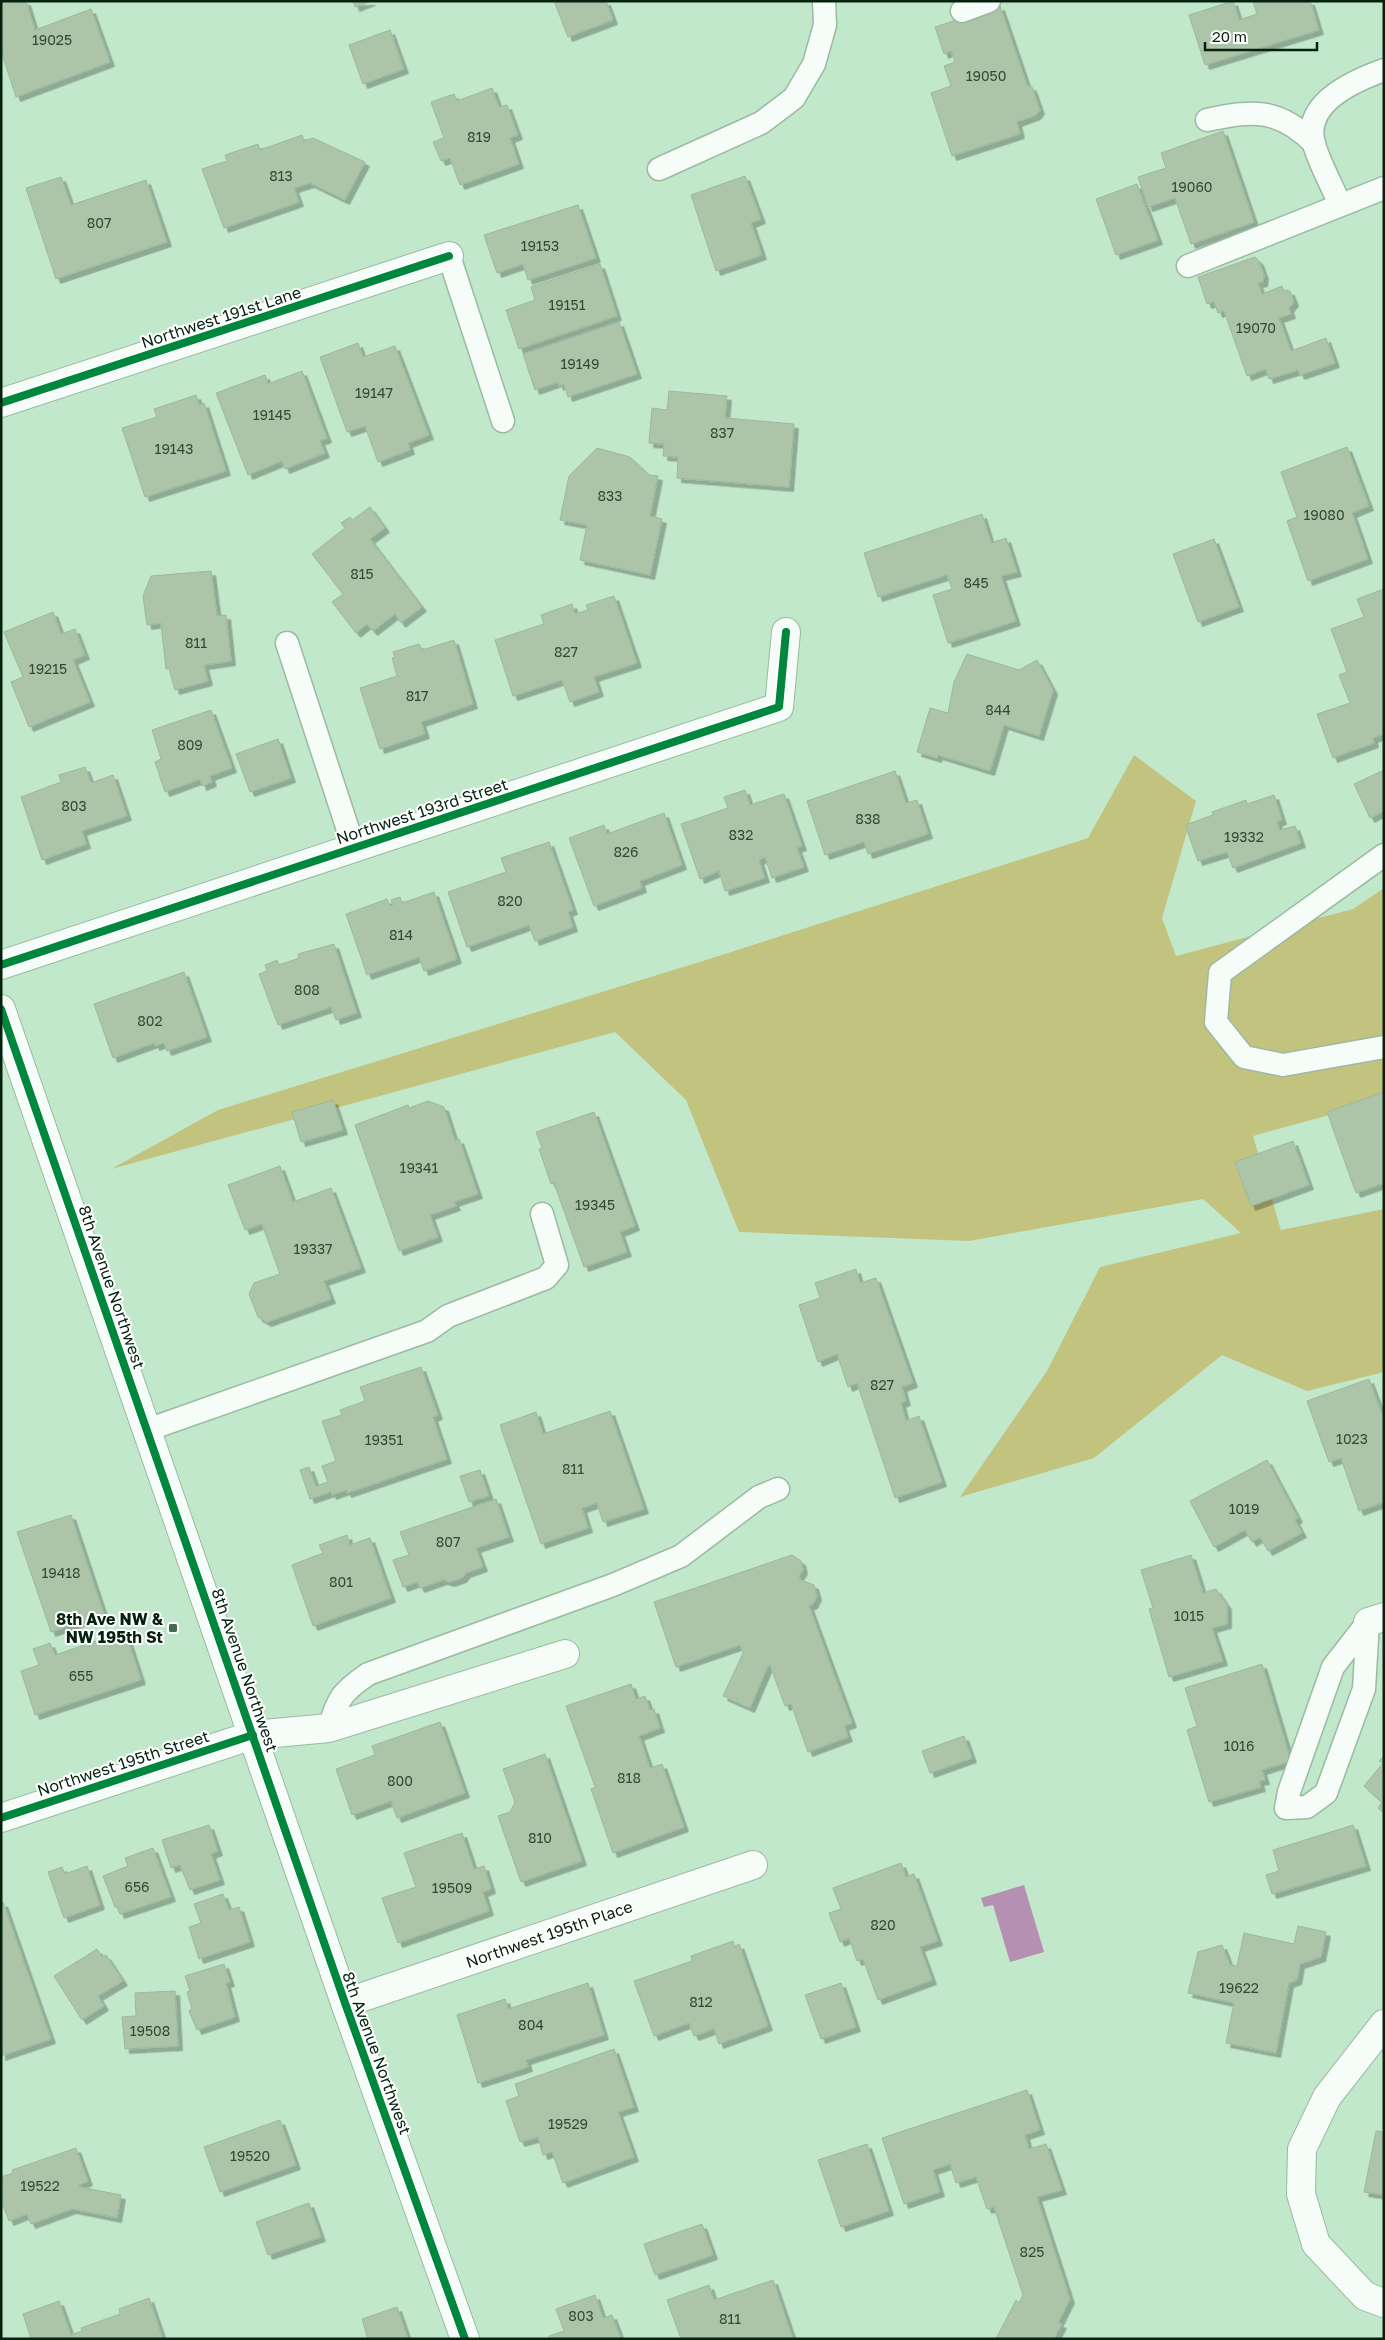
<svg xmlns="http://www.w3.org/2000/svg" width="1385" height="2340" viewBox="0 0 1385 2340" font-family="'Golos Text',sans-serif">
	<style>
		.forest { fill: #c3c380 }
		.water { fill: #b690b3 }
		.building { fill: #acc5a9; stroke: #9eb79c; filter: url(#shadow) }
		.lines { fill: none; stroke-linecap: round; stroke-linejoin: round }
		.service-casing { stroke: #9bbaa2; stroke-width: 25 }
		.minor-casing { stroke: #9bbaa2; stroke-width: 30 }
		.tertiary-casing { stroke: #9bbaa2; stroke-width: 30 }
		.secondary-casing { stroke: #9bbaa2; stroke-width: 30 }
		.service { stroke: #f6fcf7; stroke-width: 22 }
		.minor { stroke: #f6fcf7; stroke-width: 28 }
		.tertiary { stroke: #f6fcf7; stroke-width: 28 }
		.secondary { stroke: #f6fcf7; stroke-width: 28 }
		.cycleway-casing { stroke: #fff; stroke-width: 11 }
		.cycleway { stroke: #00873e; stroke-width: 8 }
		.poi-dot { fill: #466750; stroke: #fff; stroke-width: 2 }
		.labels { text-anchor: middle; stroke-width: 4; stroke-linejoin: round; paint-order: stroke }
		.number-label { font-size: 14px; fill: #2e4b35 }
		.street-label { font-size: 16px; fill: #04220e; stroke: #fff }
		.poi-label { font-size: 16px; font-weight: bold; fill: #04220e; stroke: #fff; text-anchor: end }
	</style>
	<defs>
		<filter id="shadow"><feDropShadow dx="4.5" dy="4.5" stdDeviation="0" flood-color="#0004"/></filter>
	</defs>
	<rect width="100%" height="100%" fill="#c1e8ca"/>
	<!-- forest -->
	<path class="forest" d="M1134,755L1196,801L1162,918L1176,956L1353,909L1384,888V1100L1253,1136L1281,1230L1384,1209V1372L1307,1391L1222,1355L1094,1458L960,1497L1047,1371L1100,1267L1241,1233L1203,1199L969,1241L739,1232L686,1100L615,1032L111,1169L218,1110L706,960L1088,838Z"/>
	<!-- water -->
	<path class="water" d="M1024,1885L1044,1952L1010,1962L993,1905L984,1907L981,1898Z"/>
	<!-- building -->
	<g class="building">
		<path d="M1,1H26L35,30L91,9L110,62L16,97L1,51Z"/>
		<path d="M353,1H371L355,7Z"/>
		<path d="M554,1H606L613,20L568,37Z"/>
		<path d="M1233,1L1239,20L1257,14L1253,1H1310L1319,30L1205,65L1189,15Z"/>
		<path d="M1000,6L1027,85L1032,87L1040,110L1036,115L1017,122L1020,134L952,156L931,93L951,86L944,66L955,62L951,51L944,54L935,27Z"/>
		<path d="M390,30L404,69L363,84L349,45Z"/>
		<path d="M492,88L499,107L507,105L518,135L510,138L519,164L460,185L450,158L441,161L433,142L444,138L431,102L454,94L457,101Z"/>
		<path d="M1223,131L1254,222L1191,244L1175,198L1148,207L1138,177L1166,168L1161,153Z"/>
		<path d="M302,135L304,141L313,138L365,162L345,200L310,183L294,188L299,202L224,228L202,169L227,161L225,155L258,144L260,150Z"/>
		<path d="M745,176L761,219L751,223L762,255L716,271L691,195Z"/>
		<path d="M61,177L71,205L146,180L167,242L56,279L26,188Z"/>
		<path d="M1137,184L1158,240L1116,255L1096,199Z"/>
		<path d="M578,205L596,258L528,280L523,264L497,273L484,235Z"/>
		<path d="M1255,257L1259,261L1264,275L1263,282L1258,283L1262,294L1282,286L1283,290L1290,291L1294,302L1289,308L1291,314L1279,318L1291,351L1326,338L1335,363L1300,375L1298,370L1269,379L1266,369L1247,376L1224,311L1218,313L1214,302L1207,304L1198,277Z"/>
		<path d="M600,264L617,316L519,349L506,310L535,300L531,287Z"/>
		<path d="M619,322L637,374L568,397L564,384L559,386L558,382L535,390L523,354Z"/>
		<path d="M358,343L363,357L395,346L429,435L408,443L410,450L378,462L365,426L347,432L320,357Z"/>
		<path d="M302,371L327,438L320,441L325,453L285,469L282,461L248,475L216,393L265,375L268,384Z"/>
		<path d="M669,391L727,396L725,418L794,424L789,487L677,478L678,457L663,456L664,444L649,443L652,408L667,410Z"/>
		<path d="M196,395L199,405L204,403L226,471L145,497L122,428L157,417L154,409Z"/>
		<path d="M1347,447L1369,506L1352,513L1368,559L1308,581L1287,521L1297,517L1281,472Z"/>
		<path d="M597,448L630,457L649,475L658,476L650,516L662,519L650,575L580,560L587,525L560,520L569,476Z"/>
		<path d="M370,507L385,528L370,539L422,607L401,623L395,614L373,631L367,624L356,633L332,602L343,594L312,554L345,528L341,523L350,517L352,520Z"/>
		<path d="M982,514L991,543L1006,538L1017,572L1001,576L1016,621L948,643L933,595L952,589L947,575L878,597L864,553Z"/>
		<path d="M1214,539L1239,607L1198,622L1173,554Z"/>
		<path d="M211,571L217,616L226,615L231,661L204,665L208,681L175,690L169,669H166L161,623L147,625L143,596L151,576Z"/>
		<path d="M1384,589V734L1373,738L1374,743L1333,758L1317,714L1350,703L1339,675L1347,672L1331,629L1364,617L1357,599Z"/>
		<path d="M614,596L637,663L594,677L599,692L570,702L562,680L513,696L495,640L544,624L541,615L572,604L575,614L588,610L586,605Z"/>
		<path d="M53,612L61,634L75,629L85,655L73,660L90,702L29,727L11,682L23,677L4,632Z"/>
		<path d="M454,640L473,704L421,722L425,734L380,749L360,688L397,676L392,658L395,657L393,652L419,644L422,650Z"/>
		<path d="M967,654L1019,670L1037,660L1053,690L1039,736L1004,725L990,771L938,755L937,758L917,752L930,708L948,713L954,682Z"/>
		<path d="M211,710L232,768L210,776L212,782L202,786L200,779L165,792L155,762L161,759L152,730Z"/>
		<path d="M278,739L291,778L250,792L236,754Z"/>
		<path d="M85,767L91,783L113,775L127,816L82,831L86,844L42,860L21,797L61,782L59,775Z"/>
		<path d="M1384,770V811L1370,818L1354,784Z"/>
		<path d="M895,771L906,803L917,800L928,834L868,854L864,842L825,855L807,801Z"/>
		<path d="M745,790L750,805L784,794L802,846L797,848L804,867L772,878L765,857L759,860L765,878L725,891L719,871L700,879L681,824L728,808L724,797Z"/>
		<path d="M1274,795L1282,820L1277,822L1280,830L1295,826L1301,843L1233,868L1227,852L1198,861L1185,825L1213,815L1212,812L1246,800L1247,804Z"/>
		<path d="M664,813L682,865L640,881L642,888L594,906L569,838L604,825L607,834Z"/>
		<path d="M549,842L573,910L568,912L573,927L535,941L529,925L467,947L448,892L506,872L501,858Z"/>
		<path d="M434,892L457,959L424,971L419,957L367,975L346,914L387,899L390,906L393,905L391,900L400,897L402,903Z"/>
		<path d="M334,944L357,1013L336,1020L331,1007L278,1025L259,974L267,971L265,965L277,960L279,965L299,958L298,954Z"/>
		<path d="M184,972L207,1037L167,1051L164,1043L155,1046L154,1043L113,1058L94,1004Z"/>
		<path d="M1384,1092V1183L1356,1193L1327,1112Z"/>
		<path d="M333,1100L343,1130L301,1142L292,1112Z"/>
		<path d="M428,1101L444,1107L455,1141L459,1139L478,1194L454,1202L456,1206L430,1215L438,1237L399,1251L355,1125L408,1105L409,1108Z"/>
		<path d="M594,1112L635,1226L620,1232L627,1252L584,1267L554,1183L551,1184L539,1149L542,1148L536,1132Z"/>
		<path d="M1293,1141L1309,1185L1251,1206L1235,1162Z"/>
		<path d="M280,1166L293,1202L331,1188L361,1268L324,1281L331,1299L267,1322L258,1317L249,1294L254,1283L280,1274L262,1224L245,1230L228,1185Z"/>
		<path d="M856,1269L860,1283L876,1278L913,1383L902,1387L906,1401L901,1403L906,1421L919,1416L942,1482L895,1498L857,1383L848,1387L837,1354L818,1362L799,1305L820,1298L815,1283Z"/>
		<path d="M421,1367L438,1415L433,1417L447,1459L347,1493L346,1490L332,1495L331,1492L310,1499L300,1470L309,1467L316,1486L328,1482L322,1466L336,1461L322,1421L342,1415L340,1410L365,1401L360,1387Z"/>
		<path d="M1369,1379L1384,1419V1502L1359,1511L1341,1458L1329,1462L1307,1401Z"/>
		<path d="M610,1411L644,1509L603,1522L597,1503L582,1508L588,1528L541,1544L500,1425L536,1412L543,1434Z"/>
		<path d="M1267,1460L1298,1518L1295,1520L1302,1533L1268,1551L1260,1537L1252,1542L1245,1530L1214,1547L1190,1501Z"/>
		<path d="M480,1470L489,1496L469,1502L460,1476Z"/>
		<path d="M496,1499L509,1537L476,1548L483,1567L466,1573L462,1578L450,1582L443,1580L420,1588L417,1582L403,1587L393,1560L409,1555L400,1532Z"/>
		<path d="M71,1515L104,1614L51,1632L17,1532Z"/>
		<path d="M347,1535L350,1545L370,1538L391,1598L313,1626L292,1565L323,1553L319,1545Z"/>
		<path d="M792,1555L801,1561L803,1570L799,1576L801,1580L814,1585L817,1596L813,1604L809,1606L852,1723L844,1726L848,1737L808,1752L791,1704L785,1706L770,1665L768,1666L750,1708L723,1696L743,1653L740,1645L676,1667L654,1602Z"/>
		<path d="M1191,1555L1203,1593L1216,1589L1227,1605V1624L1212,1628L1223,1661L1169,1677L1149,1609L1153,1608L1141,1570Z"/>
		<path d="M125,1631L141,1680L35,1715L21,1671L39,1665L33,1649L50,1643L55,1655Z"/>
		<path d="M1262,1664L1291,1761L1262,1770L1265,1780L1259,1781L1261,1787L1209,1802L1187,1730L1197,1726L1185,1688Z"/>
		<path d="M631,1684L636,1699L645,1696L650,1710L654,1709L660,1728L639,1736L650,1768L662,1764L684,1827L613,1853L591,1789L595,1787L566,1706Z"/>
		<path d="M440,1722L465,1793L397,1818L391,1801L352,1815L336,1769L375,1755L372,1746Z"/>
		<path d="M964,1736L972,1758L930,1773L922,1751Z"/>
		<path d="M545,1754L582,1861L521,1882L498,1816L510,1812L515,1802L503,1769Z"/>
		<path d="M1384,1756V1813L1378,1808L1382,1802L1364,1786L1383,1763L1379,1761Z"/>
		<path d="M209,1825L218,1851L211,1854L220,1880L190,1890L180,1865L171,1868L162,1840Z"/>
		<path d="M1353,1825L1366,1866L1272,1894L1266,1875L1279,1871L1273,1850Z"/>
		<path d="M462,1833L474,1869L484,1866L491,1889L483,1892L489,1911L398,1943L382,1898L416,1887L404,1853Z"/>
		<path d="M153,1848L171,1897L120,1914L117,1907H115L103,1876L128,1866L125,1858Z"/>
		<path d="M901,1863L906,1877L914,1874L938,1941L920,1947L932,1980L878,2000L863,1959L857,1961L849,1938L840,1942L829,1913L841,1909L833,1888Z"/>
		<path d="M87,1866L100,1905L64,1918L48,1872L62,1867L65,1874Z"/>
		<path d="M223,1894L229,1910L239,1907L250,1942L199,1959L189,1927L201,1923L194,1904Z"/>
		<path d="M3,1902L51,2039L1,2056V1903Z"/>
		<path d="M1298,1926L1326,1932L1321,1957L1300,1964L1297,1980L1289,1983L1276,2053L1226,2043L1234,2003L1188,1993L1198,1952L1222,1945L1230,1965L1237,1966L1244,1933L1294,1944Z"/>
		<path d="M733,1941L735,1947L739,1944L768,2026L719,2044L714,2029L694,2036L689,2023L654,2036L634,1981L692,1961L691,1956Z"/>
		<path d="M97,1949L102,1957L106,1955L123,1981L98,1996L104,2006L82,2020L54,1976Z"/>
		<path d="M224,1964L230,1982L226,1983L235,2017L197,2030L189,2011L192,2009L187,1992L190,1991L185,1976Z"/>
		<path d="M588,1983L604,2035L526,2060L528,2067L478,2083L457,2015L505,1999L508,2009Z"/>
		<path d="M841,1983L856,2027L821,2039L805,1995Z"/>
		<path d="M175,1991L178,2046L125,2049L122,2017L136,2016L135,1993Z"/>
		<path d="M614,2049L634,2107L618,2112L634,2157L563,2183L552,2152L543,2155L538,2137L520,2142L506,2101L519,2096L515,2084Z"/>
		<path d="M1027,2090L1040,2130L1025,2135L1029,2149L1046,2144L1062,2190L1037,2197L1070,2299L1058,2323L1062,2324L1054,2339H996L1016,2300L1019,2303L1023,2295L994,2207L987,2209L976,2177L956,2183L950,2164L933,2170L940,2192L904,2204L882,2138Z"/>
		<path d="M280,2120L296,2165L220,2192L204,2147Z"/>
		<path d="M1376,2131L1384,2132V2195L1364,2192Z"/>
		<path d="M867,2144L889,2211L841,2227L818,2160Z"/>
		<path d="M76,2148L88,2181L79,2185L80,2187L121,2195L117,2218L72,2209L31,2224L27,2214L9,2221L1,2200V2177L13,2173L12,2170Z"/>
		<path d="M309,2203L321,2237L268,2255L256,2222Z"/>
		<path d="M702,2224L713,2255L655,2275L644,2244Z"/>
		<path d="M773,2280L793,2339H681L667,2300L709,2285L714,2300Z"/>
		<path d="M595,2295L603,2318L612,2315L621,2339H550L549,2336L564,2331L556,2309Z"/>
		<path d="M149,2298L163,2339H31L23,2314L59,2301L71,2335L82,2331L81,2328L120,2314L119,2309Z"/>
		<path d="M397,2307L408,2339H368L362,2319Z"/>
	</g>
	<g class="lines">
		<!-- service casing -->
		<g class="service-casing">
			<g id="service">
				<path d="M962,11L989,1"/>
				<path d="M1207,120C1253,110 1278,108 1314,143"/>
				<path d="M659,169L761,123L794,98L814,64L825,25L824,1"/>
				<path d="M1340,205C1332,185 1320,165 1314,144C1302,103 1353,81 1384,70"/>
				<path d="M449,256L503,421"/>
				<path d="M1188,266L1384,188"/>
				<path d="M287,643L354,848"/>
				<path d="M1384,855L1220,973L1216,1022L1244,1057L1283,1065L1384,1047"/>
				<path d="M147,1430L427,1331L448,1316L546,1278L557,1265L542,1214"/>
				<path d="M1368,1622L1364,1689L1326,1793L1307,1807L1286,1808L1289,1792L1333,1667Z"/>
				<path d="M329,1728C338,1698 342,1692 368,1674L613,1585L681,1556L759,1497L778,1489"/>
			</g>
		</g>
		<!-- minor casing -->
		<g class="minor-casing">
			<g id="minor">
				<path d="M1,403L449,256"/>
				<path d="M1,965L779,707L786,632"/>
				<path d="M1368,1622L1384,1617"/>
				<path d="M253,1735L329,1728L565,1654"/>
				<path d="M345,2003L753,1865"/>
				<path d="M1384,2024L1327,2097L1302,2149L1301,2194L1316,2244L1365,2296L1384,2303"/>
			</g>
		</g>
		<!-- tertiary casing -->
		<g class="tertiary-casing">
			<path id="tertiary" d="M1,1818L253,1735"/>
		</g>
		<!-- secondary casing -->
		<g class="secondary-casing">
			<path id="secondary" d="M1,1009L345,2003L465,2339"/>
		</g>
		<!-- service -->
		<use href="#service" class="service"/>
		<!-- minor -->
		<use href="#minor" class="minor"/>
		<!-- tertiary -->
		<use href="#tertiary" class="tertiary"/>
		<!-- secondary -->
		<use href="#secondary" class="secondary"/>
		<!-- cycleway casing -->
		<g class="cycleway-casing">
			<g id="cycleway">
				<path d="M1,403L449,256"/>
				<path d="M1,965L779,707L786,632"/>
				<path d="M1,1009L345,2003L465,2339"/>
				<path d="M1,1818L253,1735"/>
			</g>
		</g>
		<!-- cycleway -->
		<use href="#cycleway" class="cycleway"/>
	</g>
	<!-- markers -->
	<rect class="poi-dot" x="168" y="1623" width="10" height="10" rx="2.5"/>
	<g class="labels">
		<!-- number labels -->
		<g class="number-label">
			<text x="52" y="45">19025</text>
			<text x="986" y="81">19050</text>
			<text x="479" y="142">819</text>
			<text x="281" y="181">813</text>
			<text x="1192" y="192">19060</text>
			<text x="99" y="228">807</text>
			<text x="540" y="251">19153</text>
			<text x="567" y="310">19151</text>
			<text x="1256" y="333">19070</text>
			<text x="580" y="369">19149</text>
			<text x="374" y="398">19147</text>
			<text x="272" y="420">19145</text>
			<text x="722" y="438">837</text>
			<text x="174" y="454">19143</text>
			<text x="610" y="501">833</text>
			<text x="1324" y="520">19080</text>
			<text x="362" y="579">815</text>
			<text x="976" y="588">845</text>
			<text x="196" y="648">811</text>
			<text x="566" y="657">827</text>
			<text x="48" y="674">19215</text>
			<text x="417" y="701">817</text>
			<text x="998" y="715">844</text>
			<text x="190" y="750">809</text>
			<text x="74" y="811">803</text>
			<text x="868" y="824">838</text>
			<text x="741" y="840">832</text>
			<text x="1244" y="842">19332</text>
			<text x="626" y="857">826</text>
			<text x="510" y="906">820</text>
			<text x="401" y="940">814</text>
			<text x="307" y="995">808</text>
			<text x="150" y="1026">802</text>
			<text x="419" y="1173">19341</text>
			<text x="595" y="1210">19345</text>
			<text x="313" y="1254">19337</text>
			<text x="882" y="1390">827</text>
			<text x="1352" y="1444">1023</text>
			<text x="384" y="1445">19351</text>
			<text x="573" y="1474">811</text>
			<text x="1244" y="1514">1019</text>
			<text x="448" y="1547">807</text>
			<text x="61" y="1578">19418</text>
			<text x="341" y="1587">801</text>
			<text x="1189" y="1621">1015</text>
			<text x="81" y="1681">655</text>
			<text x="1239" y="1751">1016</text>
			<text x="629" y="1783">818</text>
			<text x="400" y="1786">800</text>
			<text x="540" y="1843">810</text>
			<text x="137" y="1892">656</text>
			<text x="452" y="1893">19509</text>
			<text x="883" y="1930">820</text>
			<text x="1239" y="1993">19622</text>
			<text x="701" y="2007">812</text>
			<text x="531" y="2030">804</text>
			<text x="150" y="2036">19508</text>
			<text x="568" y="2129">19529</text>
			<text x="250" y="2161">19520</text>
			<text x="40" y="2191">19522</text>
			<text x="1032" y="2257">825</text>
			<text x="581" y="2321">803</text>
			<text x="730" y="2324">811</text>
		</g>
		<!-- street labels -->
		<g class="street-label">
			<text transform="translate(221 317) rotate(-18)" y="6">Northwest 191st Lane</text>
			<text transform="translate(422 811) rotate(-18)" y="6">Northwest 193rd Street</text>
			<text transform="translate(112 1287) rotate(71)" y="6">8th Avenue Northwest</text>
			<text transform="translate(245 1670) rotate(71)" y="6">8th Avenue Northwest</text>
			<text transform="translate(123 1763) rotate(-18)" y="6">Northwest 195th Street</text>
			<text transform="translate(549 1934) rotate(-19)" y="6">Northwest 195th Place</text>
			<text transform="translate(377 2053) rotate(70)" y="6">8th Avenue Northwest</text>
		</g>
		<!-- poi labels -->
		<g class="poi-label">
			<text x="163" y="1625">8th Ave NW &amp;<tspan x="163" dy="18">NW 195th St</tspan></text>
		</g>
	</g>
	<!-- border -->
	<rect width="1385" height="2340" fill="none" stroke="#04220e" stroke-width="5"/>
	<!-- scale -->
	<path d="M1205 42v8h112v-8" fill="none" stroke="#04220e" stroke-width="2.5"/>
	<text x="1212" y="42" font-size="15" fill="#04220e" stroke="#ffffff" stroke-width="4" paint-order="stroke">20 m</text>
</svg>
